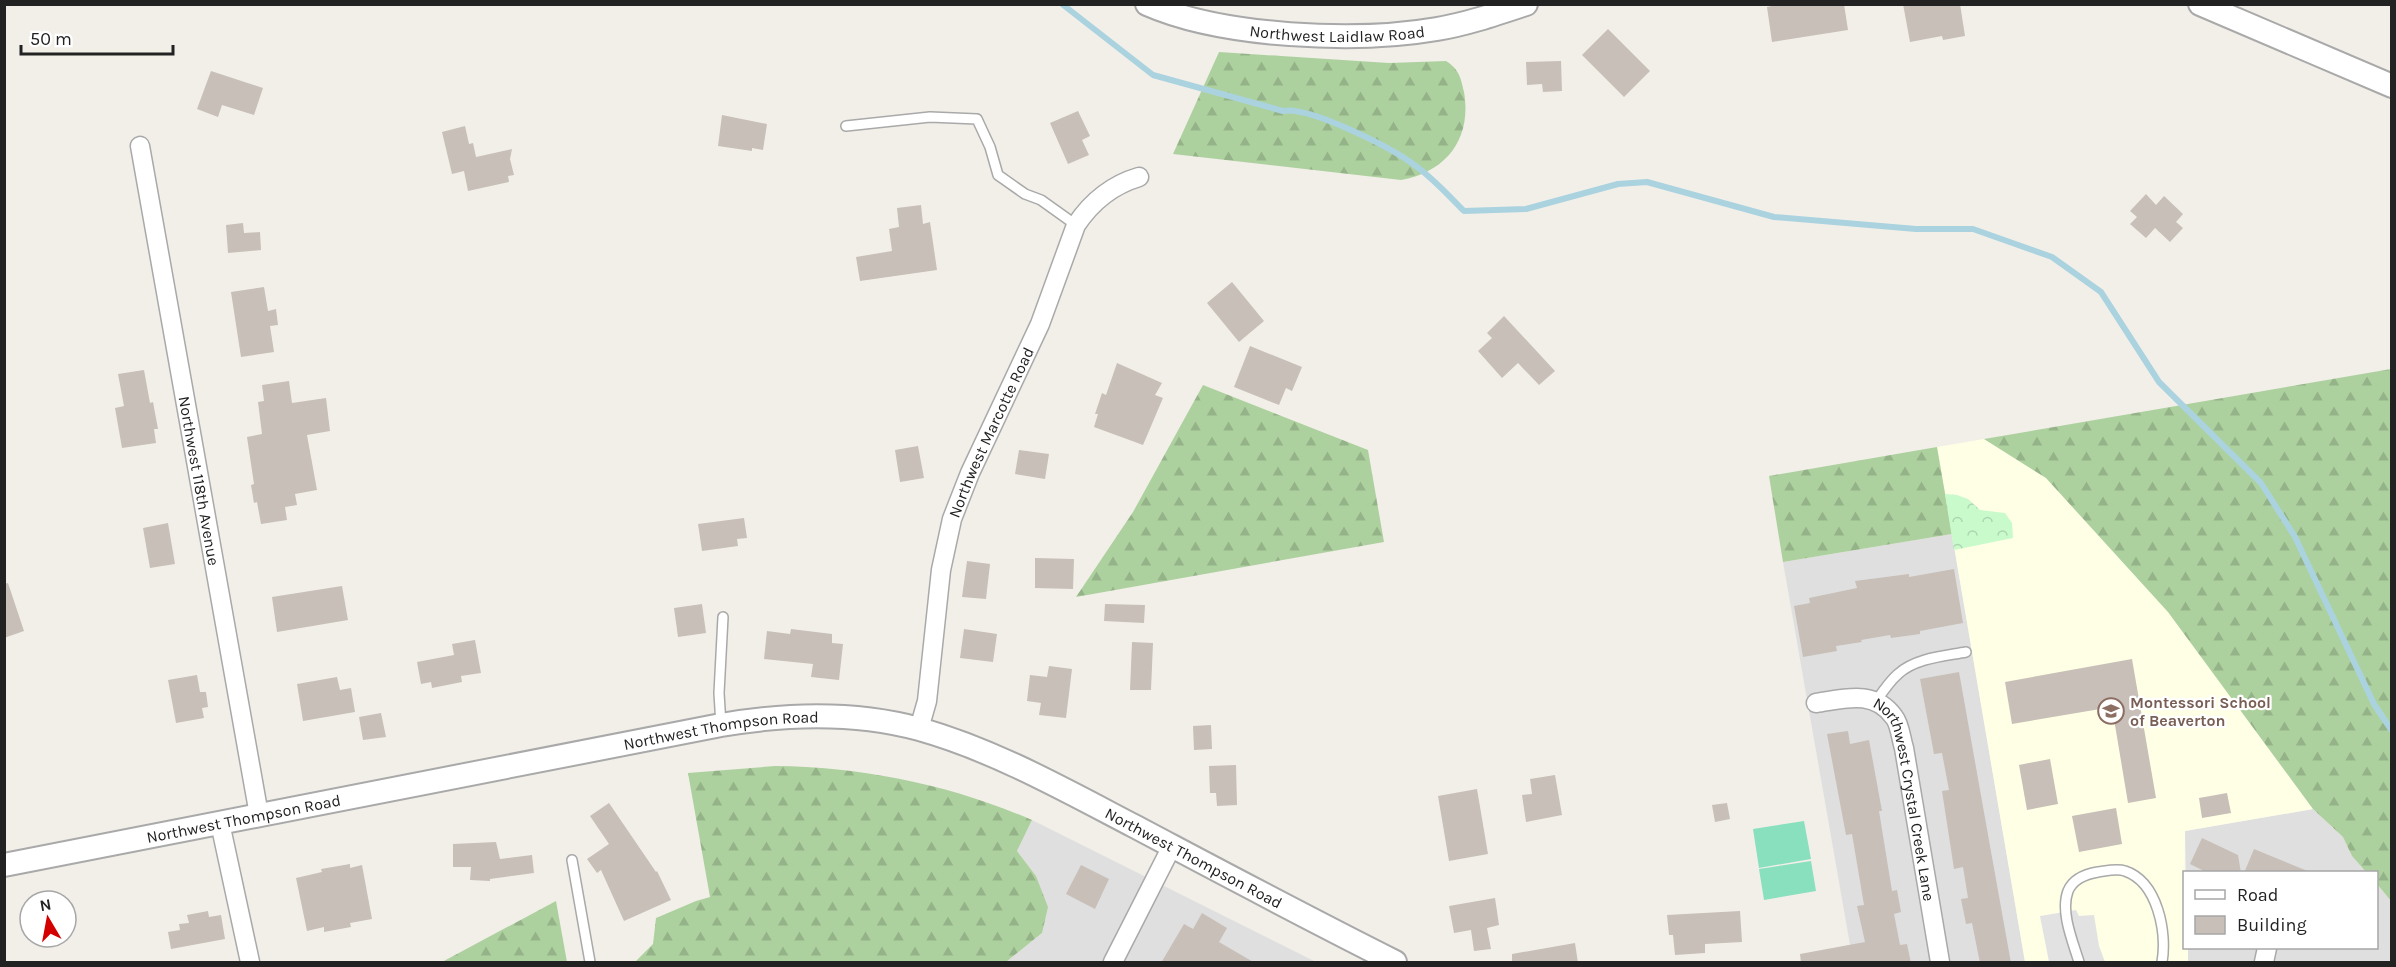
<svg xmlns="http://www.w3.org/2000/svg" width="2396" height="967" viewBox="0 0 2396 967" font-family="Karla,sans-serif">
	<style>
		.residential { fill: #e0dfdf }
		.education { fill: #ffffe5 }
		.forest { fill: url(#forest-firs) }
		.park { fill: url(#park-crowns) }
		.pitch { fill: #88e0be }
		.parking { fill: #e2e2e2 }
		.lines { fill: none; stroke-linecap: round; stroke-linejoin: round }
		.stream { stroke: #aad3df; stroke-width: 6 }
		.building { fill: #c7bfb8 }
		.service-casing { stroke: #a9a9a9; stroke-width: 12 }
		.minor-casing { stroke: #a9a9a9; stroke-width: 21 }
		.tertiary-casing { stroke: #a9a9a9; stroke-width: 26 }
		.service { stroke: #fff; stroke-width: 9 }
		.minor { stroke: #fff; stroke-width: 18 }
		.tertiary { stroke: #fff; stroke-width: 22 }
		.labels { text-anchor: middle; stroke-width: 4.5; stroke-linejoin: round; paint-order: stroke }
		.street-label { font-size: 16px; fill: #222; stroke: #fff }
		.education-label { font-size: 16px; font-weight: bold; fill: #785e54; stroke: #fff; text-anchor: start }
	</style>
	<defs>
		<pattern id="forest-firs" width="22" height="20" patternUnits="userSpaceOnUse" patternTransform="scale(1.5)"><rect width="22" height="20" fill="#add19e"/><path d="M5 1l3.5 6h-7zM16 11l3.5 6h-7z" fill="#95b388"/></pattern>
		<pattern id="park-crowns" width="20" height="18" patternUnits="userSpaceOnUse" patternTransform="scale(1.5)"><rect width="20" height="18" fill="#c8facc"/><path d="M2 6a3 3 0 1 1 6 0M12 15a3 3 0 1 1 6 0" fill="none" stroke="#acd6af"/></pattern>
	</defs>
	<rect width="100%" height="100%" fill="#f2efe9"/>
	<!-- residential -->
	<g class="residential">
		<path d="M1952,534L2025,962H1853L1783,562Z"/>
		<path d="M2313,809L2343,837L2352,856L2366,872H2186L2185,831Z"/>
		<path d="M1032,820L1316,962H1006L1042,933L1036,876L1017,851Z"/>
		<path d="M2377,884L2391,901V962H2188V948H2376Z"/>
	</g>
	<!-- education -->
	<path class="education" d="M1984,439L2046,478L2168,612L2313,809L2185,831L2184,948H2188V962H2025L1937,447Z"/>
	<!-- forest -->
	<g class="forest">
		<path d="M1219,52L1389,63L1446,61C1459,69 1461,78 1464,92C1472,138 1447,172 1401,180L1173,154Z"/>
		<path d="M2391,369H2392L2391,901L2377,884L2376,872H2366L2352,856L2343,837L2313,809L2168,612L2046,478L1984,439Z"/>
		<path d="M1203,385L1368,450L1384,542L1076,597L1133,512Z"/>
		<path d="M1937,447L1952,534L1783,562L1769,476Z"/>
		<path d="M775,766C864,767 951,785 1032,820L1017,851L1036,876L1048,907L1042,933L1006,962H635L653,944L656,918L696,901L710,897L688,773Z"/>
		<path d="M556,901L567,962H442Z"/>
	</g>
	<!-- park -->
	<path class="park" d="M1945,494L1957,495L1968,499L1980,510L2005,513L2012,523L2013,538L1954,550Z"/>
	<!-- pitch -->
	<g class="pitch">
		<path d="M1804,821L1811,859L1759,868L1753,829Z"/>
		<path d="M1811,861L1816,891L1764,900L1759,869Z"/>
	</g>
	<!-- parking -->
	<path class="parking" d="M2076,910L2079,916L2094,915L2099,946L2105,962H2049L2040,916Z"/>
	<g class="lines">
		<!-- stream -->
		<path class="stream" d="M1062,4L1153,75L1283,111C1309,106 1390,147 1413,164C1432,177 1448,195 1464,211L1526,209L1618,184L1647,182L1774,217L1916,229H1973L2052,257L2101,292L2159,382L2261,483L2295,537L2374,704L2392,731"/>
	</g>
	<!-- building -->
	<g class="building">
		<path d="M1781,4H1844L1848,30L1772,42L1767,7Z"/>
		<path d="M1903,4H1960L1965,36L1943,40L1942,36L1910,42Z"/>
		<path d="M1608,29L1650,71L1624,97L1582,55Z"/>
		<path d="M1561,61L1562,91L1543,92L1542,84L1527,85L1526,62Z"/>
		<path d="M211,71L263,88L254,115L222,105L218,117L197,109Z"/>
		<path d="M1078,111L1090,136L1082,140L1089,155L1068,164L1050,123Z"/>
		<path d="M722,115L767,124L763,150L752,148V151L718,146Z"/>
		<path d="M465,126L469,144L473,143L476,157L512,149L510,159L514,175L508,176L509,182L468,191L464,171L452,174L442,132Z"/>
		<path d="M2146,194L2156,205L2164,196L2183,214L2176,222L2183,228L2170,242L2155,228L2146,238L2130,224L2137,217L2130,211Z"/>
		<path d="M921,205L923,224L930,222L937,270L860,281L856,257L892,251L889,229L899,227L897,208Z"/>
		<path d="M243,223L244,233L260,232L261,250L228,253L226,225Z"/>
		<path d="M1232,282L1264,321L1239,342L1207,303Z"/>
		<path d="M264,287L268,311L276,309L278,325L270,326L274,352L241,357L231,292Z"/>
		<path d="M1504,316L1555,371L1539,385L1518,363L1502,378L1478,351L1492,338L1487,333Z"/>
		<path d="M1250,346L1302,367L1292,391L1286,388L1279,405L1234,387Z"/>
		<path d="M1117,363L1162,383L1155,395L1163,398L1143,445L1094,427L1098,414H1095L1102,393L1106,395Z"/>
		<path d="M144,370L150,403L153,402L158,429H154L156,443L122,448L115,408L124,406L118,374Z"/>
		<path d="M289,381L292,403L326,398L330,431L307,435L317,490L295,494L297,505L285,507L287,520L261,524L257,502L254,503L251,485L254,484L247,437L262,434L258,402L264,401L262,385Z"/>
		<path d="M918,446L924,478L900,482L895,450Z"/>
		<path d="M1019,450L1049,454L1045,479L1015,474Z"/>
		<path d="M744,518L747,538L737,539L738,546L702,551L698,524Z"/>
		<path d="M168,523L175,564L150,568L143,528Z"/>
		<path d="M1035,558L1074,559L1073,589L1035,588Z"/>
		<path d="M967,561L990,564L986,599L962,597Z"/>
		<path d="M1954,569L1963,623L1920,631V634L1891,638L1890,635L1861,640L1862,642L1836,646L1837,651L1803,657L1794,606L1810,603L1809,598L1857,588L1855,581L1909,574V577Z"/>
		<path d="M8,583L24,631L4,638V584Z"/>
		<path d="M342,586L348,620L277,632L272,597Z"/>
		<path d="M702,604L706,633L678,637L674,608Z"/>
		<path d="M1105,604L1145,605L1144,623L1104,621Z"/>
		<path d="M791,629L832,634V643L843,644L839,680L811,677L813,664L764,659L767,631L790,634Z"/>
		<path d="M964,629L997,634L993,662L960,658Z"/>
		<path d="M475,640L481,673L461,676L462,682L432,688L431,682L421,684L417,662L454,655L452,644Z"/>
		<path d="M1132,642L1153,643L1151,690H1130Z"/>
		<path d="M2132,659L2156,798L2128,803L2112,707L2012,724L2005,682Z"/>
		<path d="M1049,666L1072,669L1066,718L1039,715L1041,703L1027,701L1030,675L1047,677Z"/>
		<path d="M1959,672L1990,846L2011,963H1980L1972,923L1966,924L1961,899L1968,898L1963,867L1954,869L1942,791L1949,790L1942,753L1934,754L1920,679Z"/>
		<path d="M197,675L200,692H206L208,707L202,708L204,718L176,723L168,680Z"/>
		<path d="M337,677L340,690L351,688L355,712L303,721L297,684Z"/>
		<path d="M381,713L386,737L363,740L359,717Z"/>
		<path d="M1211,725L1212,749L1194,750L1193,726Z"/>
		<path d="M1848,731L1850,744L1869,740L1882,811H1879L1892,891L1897,890L1901,912L1894,914L1900,945L1907,944L1911,963H1801L1800,954L1865,942L1857,906L1864,905L1852,834L1846,835L1827,734Z"/>
		<path d="M2050,759L2058,804L2027,810L2019,765Z"/>
		<path d="M1236,765L1237,805L1217,806L1216,793H1210L1209,766Z"/>
		<path d="M1555,775L1562,815L1526,822L1522,795L1532,794L1530,779Z"/>
		<path d="M1477,789L1488,854L1449,861L1438,796Z"/>
		<path d="M2227,793L2231,813L2202,818L2199,798Z"/>
		<path d="M609,803L656,872L657,871L671,900L624,921L601,870L597,873L587,859L609,844L590,816Z"/>
		<path d="M1727,803L1730,819L1715,822L1712,805Z"/>
		<path d="M2116,808L2122,844L2079,852L2072,816Z"/>
		<path d="M2202,838L2238,855L2241,873H2208L2190,864Z"/>
		<path d="M496,842L500,859L532,855L534,873L490,879V881L470,880L471,867H453V844Z"/>
		<path d="M2254,849L2310,872V873H2244Z"/>
		<path d="M350,864V868L362,865L372,919L350,923L351,927L324,932V927L307,931L296,878L322,872L321,869Z"/>
		<path d="M1081,865L1109,879L1095,909L1066,894Z"/>
		<path d="M1495,898L1499,925L1487,928L1491,949L1474,951L1471,930L1454,933L1449,906Z"/>
		<path d="M208,911L209,917L221,915L225,939L171,949L168,932L180,930L179,924L189,923L187,915Z"/>
		<path d="M1740,911L1742,942L1705,944V953L1675,955L1673,935H1669L1667,915Z"/>
		<path d="M1202,913L1227,928L1219,942L1255,963H1161L1184,924L1193,929Z"/>
		<path d="M1575,943L1578,963H1512V954Z"/>
	</g>
	<g class="lines">
		<!-- service casing -->
		<g class="service-casing">
			<g id="service">
				<path d="M846,126L930,117L977,119L990,147L998,175L1025,194L1041,200L1076,225"/>
				<path d="M1877,700C1883,691 1890,681 1898,674C1915,658 1945,656 1966,652"/>
				<path d="M721,725L719,693L723,617"/>
				<path d="M572,860L590,962"/>
				<path d="M2079,962C2073,942 2060,912 2068,891C2073,879 2086,874 2098,872C2106,871 2117,868 2125,871C2158,882 2167,933 2162,962"/>
			</g>
		</g>
		<!-- minor casing -->
		<g class="minor-casing">
			<g id="minor">
				<path id="s1" d="M140,146L259,815"/>
				<path id="s2" d="M1816,703C1844,699 1874,689 1894,717C1900,724 1901,739 1904,748L1940,962"/>
				<path id="s3" d="M919,729L927,701L941,570L952,519L970,473L1040,324L1076,225C1092,201 1112,185 1139,177"/>
				<path d="M220,823L250,962"/>
				<path d="M1113,962L1172,846"/>
				<path d="M2264,962L2267,948"/>
			</g>
		</g>
		<!-- tertiary casing -->
		<g class="tertiary-casing">
			<g id="tertiary">
				<path id="s4" d="M1147,4C1222,37 1356,43 1437,29C1467,24 1496,14 1526,4"/>
				<path d="M2200,4L2392,86"/>
				<path id="s5" d="M4,865L721,725C785,714 856,712 919,729C994,750 1065,790 1134,826C1221,872 1307,918 1395,962"/>
			</g>
		</g>
		<!-- service -->
		<use href="#service" class="service"/>
		<!-- minor -->
		<use href="#minor" class="minor"/>
		<!-- tertiary -->
		<use href="#tertiary" class="tertiary"/>
	</g>
	<!-- icons -->
	<defs>
		<g id="school-ring" transform="scale(1.35)"><circle r="9.5" fill="#fff" stroke="#8d6e63" stroke-width="1.5"/><path d="M0-5L7-2L0 1L-7-2ZM-4 1L0 2.5L4 1V4Q0 6-4 4Z" fill="#8d6e63"/></g>
	</defs>
	<g fill-rule="evenodd">
		<use href="#school-ring" x="2111" y="711"/>
	</g>
	<g class="labels">
		<!-- street labels -->
		<g class="street-label">
			<text dy="6" stroke="none"><textPath href="#s4" startOffset="194">Northwest Laidlaw Road</textPath></text>
			<text dy="6" stroke="none"><textPath href="#s3" startOffset="308">Northwest Marcotte Road</textPath></text>
			<text dy="6" stroke="none"><textPath href="#s1" startOffset="340">Northwest 118th Avenue</textPath></text>
			<text dy="6" stroke="none"><textPath href="#s5" startOffset="730">Northwest Thompson Road</textPath></text>
			<text dy="6" stroke="none"><textPath href="#s2" startOffset="166">Northwest Crystal Creek Lane</textPath></text>
			<text dy="6" stroke="none"><textPath href="#s5" startOffset="244">Northwest Thompson Road</textPath></text>
			<text dy="6" stroke="none"><textPath href="#s5" startOffset="1234">Northwest Thompson Road</textPath></text>
		</g>
		<!-- education labels -->
		<g class="education-label">
			<text x="2130" y="708">Montessori School<tspan x="2130" dy="18">of Beaverton</tspan></text>
		</g>
	</g>
	<!-- border -->
	<rect width="2396" height="967" fill="none" stroke="#222222" stroke-width="12"/>
	<!-- legend -->
	<rect x="2183" y="871" width="195" height="78" fill="#ffffff" stroke="#a7a7a7" stroke-width="1.5"/>
	<rect x="2195" y="890" width="30" height="9" fill="#ffffff" stroke="#a7a7a7" stroke-width="1.5"/>
	<text x="2237" y="901" font-size="18" fill="#222222">Road</text>
	<rect x="2195" y="916" width="30" height="18" fill="#c7bfb8" stroke="#a7a7a7" stroke-width="1.5"/>
	<text x="2237" y="931" font-size="18" fill="#222222">Building</text>
	<!-- north arrow -->
	<g transform="translate(48 919) rotate(350)"><circle r="28" fill="#ffffff" stroke="#a7a7a7" stroke-width="1.5"/>
	<path d="M0-4.5L10 22L0 15L-10 22Z" fill="#d40000"/>
	<text y="-9" font-size="16" font-weight="bold" text-anchor="middle" fill="#222222">N</text>
	</g>
	<!-- scale -->
	<path d="M21 45v9h152v-9" fill="none" stroke="#222222" stroke-width="3"/>
	<text x="30" y="45" font-size="18" fill="#222222" stroke="#ffffff" stroke-width="4.5" paint-order="stroke">50 m</text>
</svg>
